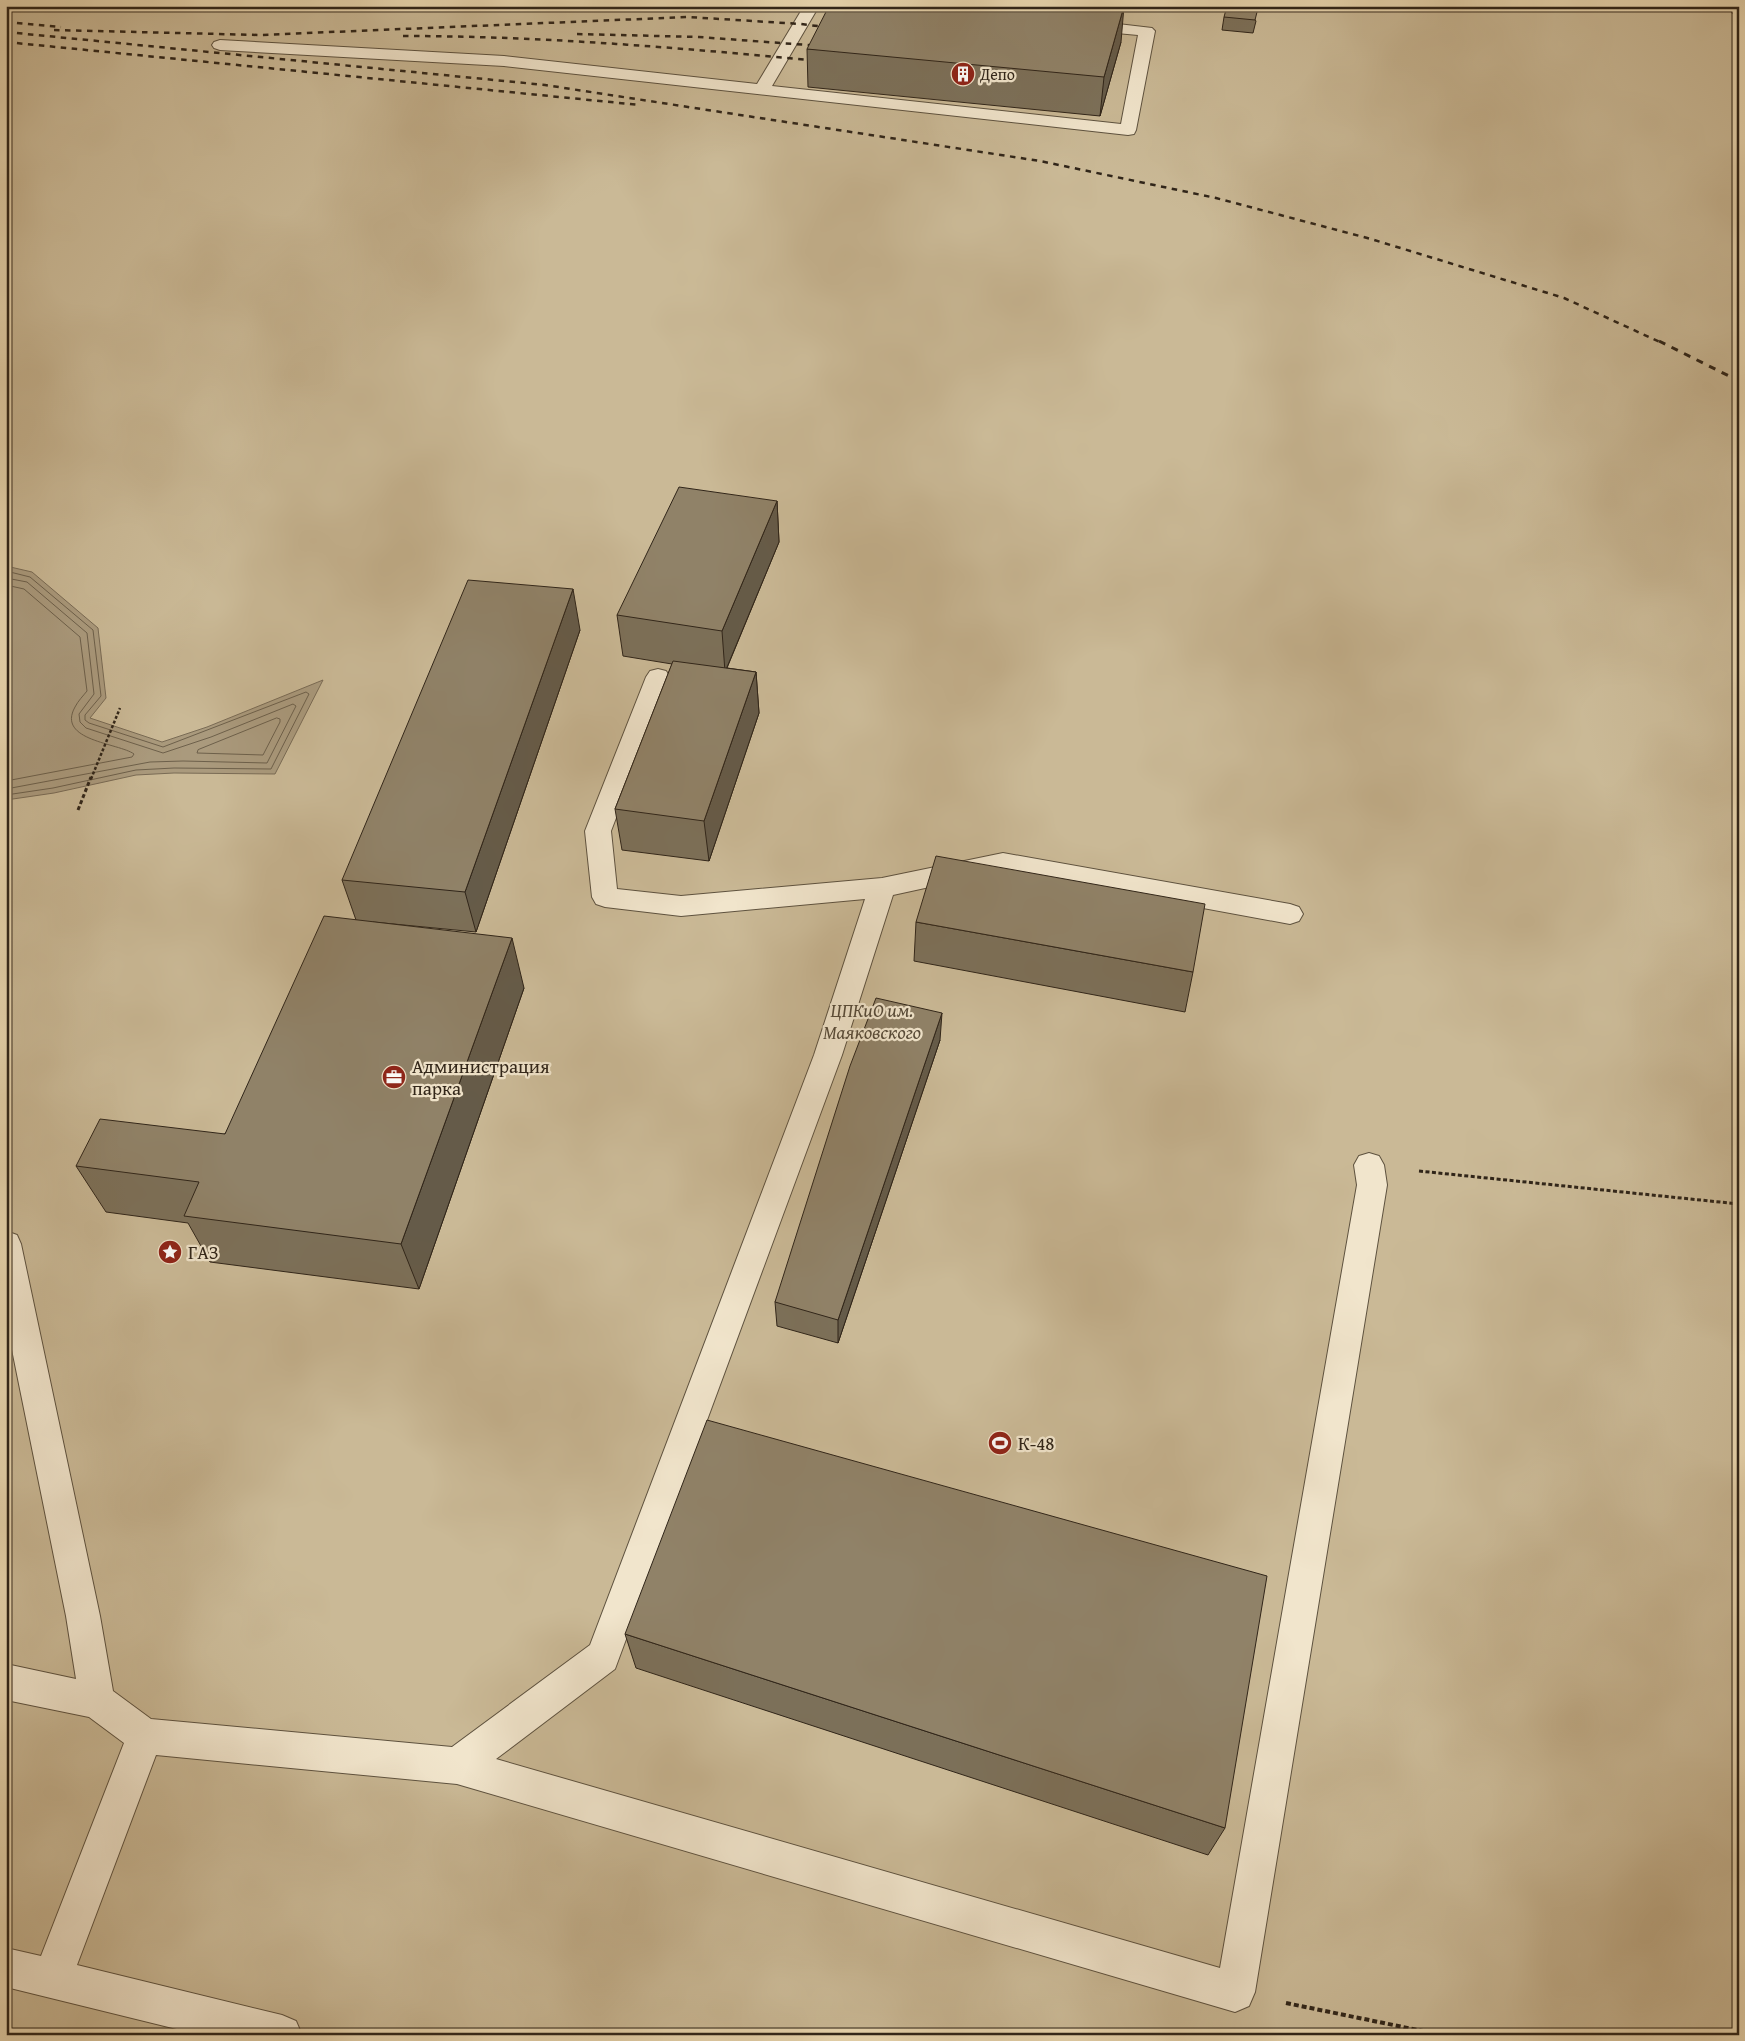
<svg xmlns="http://www.w3.org/2000/svg" width="1745" height="2041" viewBox="0 0 1745 2041" font-family="'Gentium Book Plus',serif">
	<style>
		.green { fill: #cab996; stroke: #7d6f58 }
		.water { fill: #aa9a7d; stroke: #796b55 }
		.lines { fill: none; stroke-linecap: round; stroke-linejoin: round }
		.shore { stroke: #6d604b; stroke-width: 1 }
		.minor-casing { stroke: #5e523f; stroke-width: 2 }
		.path-far2 { stroke: #302519; stroke-width: 2.5; stroke-dasharray: 3 2; stroke-linecap: butt }
		.path-far1 { stroke: #302519; stroke-width: 3; stroke-dasharray: 4 2.5; stroke-linecap: butt }
		.path { stroke: #302519; stroke-width: 4; stroke-dasharray: 5 3; stroke-linecap: butt }
		.minor { fill: #f1e5cc; fill-rule: evenodd }
		.rail-far1 { stroke: #302519; stroke-width: 2.5; stroke-dasharray: 5.5 5.5; stroke-linecap: butt }
		.rail { stroke: #302519; stroke-width: 3; stroke-dasharray: 7 7; stroke-linecap: butt }
		.wall { fill: #7c7059; stroke: #302519 }
		.shaded-wall { fill: #655b49; stroke: #302519 }
		.building { fill: #908268; stroke: #302519 }
		.labels { text-anchor: middle; stroke-width: 4.5; stroke-linejoin: round; paint-order: stroke }
		.far-poi-label { font-size: 16px; fill: #302519; stroke: #f1e5cc; text-anchor: start }
		.park-label { font-size: 19px; font-style: italic; fill: #564a38; stroke: #f1e5cc }
		.poi-label { font-size: 19px; fill: #302519; stroke: #f1e5cc; text-anchor: start }
	</style>
	<rect width="100%" height="100%" fill="#e9d7b0"/>
	<filter id="stains"><feTurbulence type="fractalNoise" baseFrequency=".004" numOctaves="4"/><feColorMatrix values="0 0 0 0 .2 0 0 0 0 .09 0 0 0 0 .02 0 0 0 .5 -.17"/></filter>
	<radialGradient id="worn" r=".72"><stop offset=".6" stop-color="#630" stop-opacity="0"/><stop offset="1" stop-color="#630" stop-opacity=".3"/></radialGradient>
	<!-- green -->
	<rect class="green" x="6" y="6" width="1733" height="2029"/>
	<!-- water -->
	<path class="water" d="M6,566L32,572L98,628L106,698L90,718L162,742L207,727L323,680L275,774L174,773L136,775L54,793L6,800Z"/>
	<g class="lines">
		<!-- shore -->
		<g class="shore">
			<path d="M6,571L30,577L93,630L101,696L85,715V720L89,723L163,747L306,692L309,694L271,769L174,768L136,770L53,788L6,795"/>
			<path d="M6,578L27,582L87,633L94,694L79,714L80,722L86,728L163,753L211,737L293,704L296,706L267,763L183,761L150,762L6,789"/>
			<path d="M6,585L24,589L80,637L87,691C83,696 78,701 75,707C56,741 119,743 134,754L132,757L6,781"/>
			<path d="M277,718L280,719V722L263,755L197,753L198,750Z"/>
		</g>
		<!-- minor casing -->
		<g class="minor-casing">
			<g id="minor">
				<path d="M804,6H819L772,86L1121,124L1138,35L1084,30L1079,28L1076,25L1079,22L1084,20L1152,28L1155,31L1136,130L1134,134L1128,135L504,66L220,50L214,48L212,45L214,42L220,40L504,56L757,84Z"/>
				<path d="M658,669L666,671L670,677L611,831L617,889L681,896L882,878L1003,853L1290,904L1299,907L1303,914L1299,921L1290,924L1003,871L893,895L842,1055L615,1669L496,1759L1220,1968L1357,1185L1354,1165L1359,1156L1369,1153L1379,1156L1384,1165L1387,1185L1255,1992L1249,2006L1235,2012L457,1784L156,1755L77,1965L282,2015L296,2021L302,2035H201L6,1987V1948L41,1956L124,1743L89,1717L6,1700V1664L76,1679L66,1616L6,1320V1231L17,1235L21,1244L100,1616L113,1691L151,1719L452,1747L590,1645L814,1055L865,899L681,916L605,907L596,904L592,897L585,831L646,677L650,671Z"/>
			</g>
		</g>
		<!-- path-far2 -->
		<path class="path-far2" d="M91,779L120,708"/>
		<!-- path-far1 -->
		<g class="path-far1">
			<path d="M78,810L91,777"/>
			<path d="M1419,1171L1739,1204"/>
		</g>
		<!-- path -->
		<path class="path" d="M1286,2003L1442,2035"/>
		<!-- minor -->
		<use href="#minor" class="minor"/>
		<!-- rail-far1 -->
		<g class="rail-far1">
			<path d="M1722,6L1739,16"/>
			<path d="M6,22L61,27"/>
			<path d="M54,30L260,35L688,17L801,24L833,28"/>
			<path d="M6,32L545,85L1040,161L1216,198L1371,239L1564,298L1662,343"/>
			<path d="M577,34L699,37L821,46"/>
			<path d="M403,36C543,36 681,48 820,61"/>
			<path d="M6,42L640,105"/>
		</g>
		<!-- rail -->
		<path class="rail" d="M1659,341L1739,381"/>
	</g>
	<!-- wall -->
	<g class="wall">
		<path d="M1244,6L1256,21L1253,33L1222,30L1224,17Z"/>
		<path d="M1121,42L1100,116L808,87L807,49Z"/>
		<path d="M777,501L779,542L727,668L756,672L759,713L709,861L622,850L615,809L672,664L623,656L617,615Z"/>
		<path d="M580,630L476,932L373,922L524,988L419,1289L210,1262L188,1223L106,1212L76,1166L225,1134L356,920L342,880Z"/>
		<path d="M916,922L1193,972L1185,1012L914,961Z"/>
		<path d="M940,1040L838,1343L777,1326L775,1302Z"/>
		<path d="M625,1634L1225,1828L1208,1855L636,1668Z"/>
	</g>
	<!-- shaded-wall -->
	<g class="shaded-wall">
		<path d="M1124,6L1121,42L1100,116L1104,77Z"/>
		<path d="M777,501L779,542L725,672L722,631Z"/>
		<path d="M573,589L580,630L476,932L465,892Z"/>
		<path d="M756,672L759,713L709,861L704,821Z"/>
		<path d="M512,938L524,988L419,1289L401,1244Z"/>
		<path d="M942,1013L940,1040L838,1343V1320Z"/>
	</g>
	<!-- building -->
	<g class="building">
		<path d="M829,6H1124L1104,77L807,49Z"/>
		<path d="M1227,6H1244L1258,8L1255,20L1224,17Z"/>
		<path d="M679,487L777,501L722,631L617,615Z"/>
		<path d="M468,580L573,589L465,892L342,880Z"/>
		<path d="M673,661L756,672L704,821L615,809Z"/>
		<path d="M936,856L1205,904L1193,972L916,922Z"/>
		<path d="M324,916L512,938L401,1244L184,1216L199,1182L76,1166L100,1119L225,1134Z"/>
		<path d="M876,998L942,1013L838,1320L775,1302L850,1066Z"/>
		<path d="M707,1420L1267,1576L1225,1828L625,1634Z"/>
	</g>
	<!-- icons -->
	<defs>
		<g id="building-disc" transform="scale(1.25)"><circle r="9.5" fill="#8f2418" stroke="#f1e5cc"/><path d="M-4-6H4V6H1V3H-1V6H-4ZM-2.5-4.3h1.7v1.8h-1.7ZM.8-4.3h1.7v1.8H.8ZM-2.5-1h1.7V.8h-1.7ZM.8-1h1.7V.8H.8Z" fill="#fff"/></g>
		<g id="office-disc" transform="scale(1.25)"><circle r="9.5" fill="#8f2418" stroke="#f1e5cc"/><path d="M-6-3h4V-5.5h4V-3h4V5H-6ZM-1-4.5V-3h2v-1.5ZM-6 0V1H6V0Z" fill="#fff"/></g>
		<g id="sight-disc" transform="scale(1.25)"><circle r="9.5" fill="#8f2418" stroke="#f1e5cc"/><path d="M0-6L1.8-2.2L6-1.7L2.9 1.2L3.7 5.4L0 3.3L-3.7 5.4L-2.9 1.2L-6-1.7L-1.8-2.2Z" fill="#fff"/></g>
		<g id="stadium-disc" transform="scale(1.25)"><circle r="9.5" fill="#8f2418" stroke="#f1e5cc"/><path d="M0-5a6.5 5 0 1 0 0 10a6.5 5 0 1 0 0-10ZM-3.5-1.8h7v3.6h-7Z" fill="#fff"/></g>
	</defs>
	<g fill-rule="evenodd">
		<use href="#building-disc" x="963" y="74"/>
		<use href="#office-disc" x="394" y="1077"/>
		<use href="#sight-disc" x="170" y="1252"/>
		<use href="#stadium-disc" x="1000" y="1443"/>
	</g>
	<g class="labels">
		<!-- far-poi labels -->
		<g class="far-poi-label">
			<text x="980" y="80">Депо</text>
		</g>
		<!-- park labels -->
		<g class="park-label">
			<text x="872" y="1017">ЦПКиО им.<tspan x="872" dy="22">Маяковского</tspan></text>
		</g>
		<!-- poi labels -->
		<g class="poi-label">
			<text x="412" y="1073">Администрация<tspan x="412" dy="22">парка</tspan></text>
			<text x="188" y="1259">ГАЗ</text>
			<text x="1018" y="1450">К-48</text>
		</g>
	</g>
	<!-- margin -->
	<rect width="1745" height="2041" fill="none" stroke="#e9d7b0" stroke-width="25"/>
	<rect x="8" y="8" width="1730" height="2026" fill="none" stroke="#302519" stroke-width="2.5"/>
	<rect x="12" y="12" width="1720" height="2016" fill="none" stroke="#302519"/>
	<rect width="100%" height="100%" filter="url(#stains)"/>
	<rect width="100%" height="100%" fill="url(#worn)"/>
</svg>
